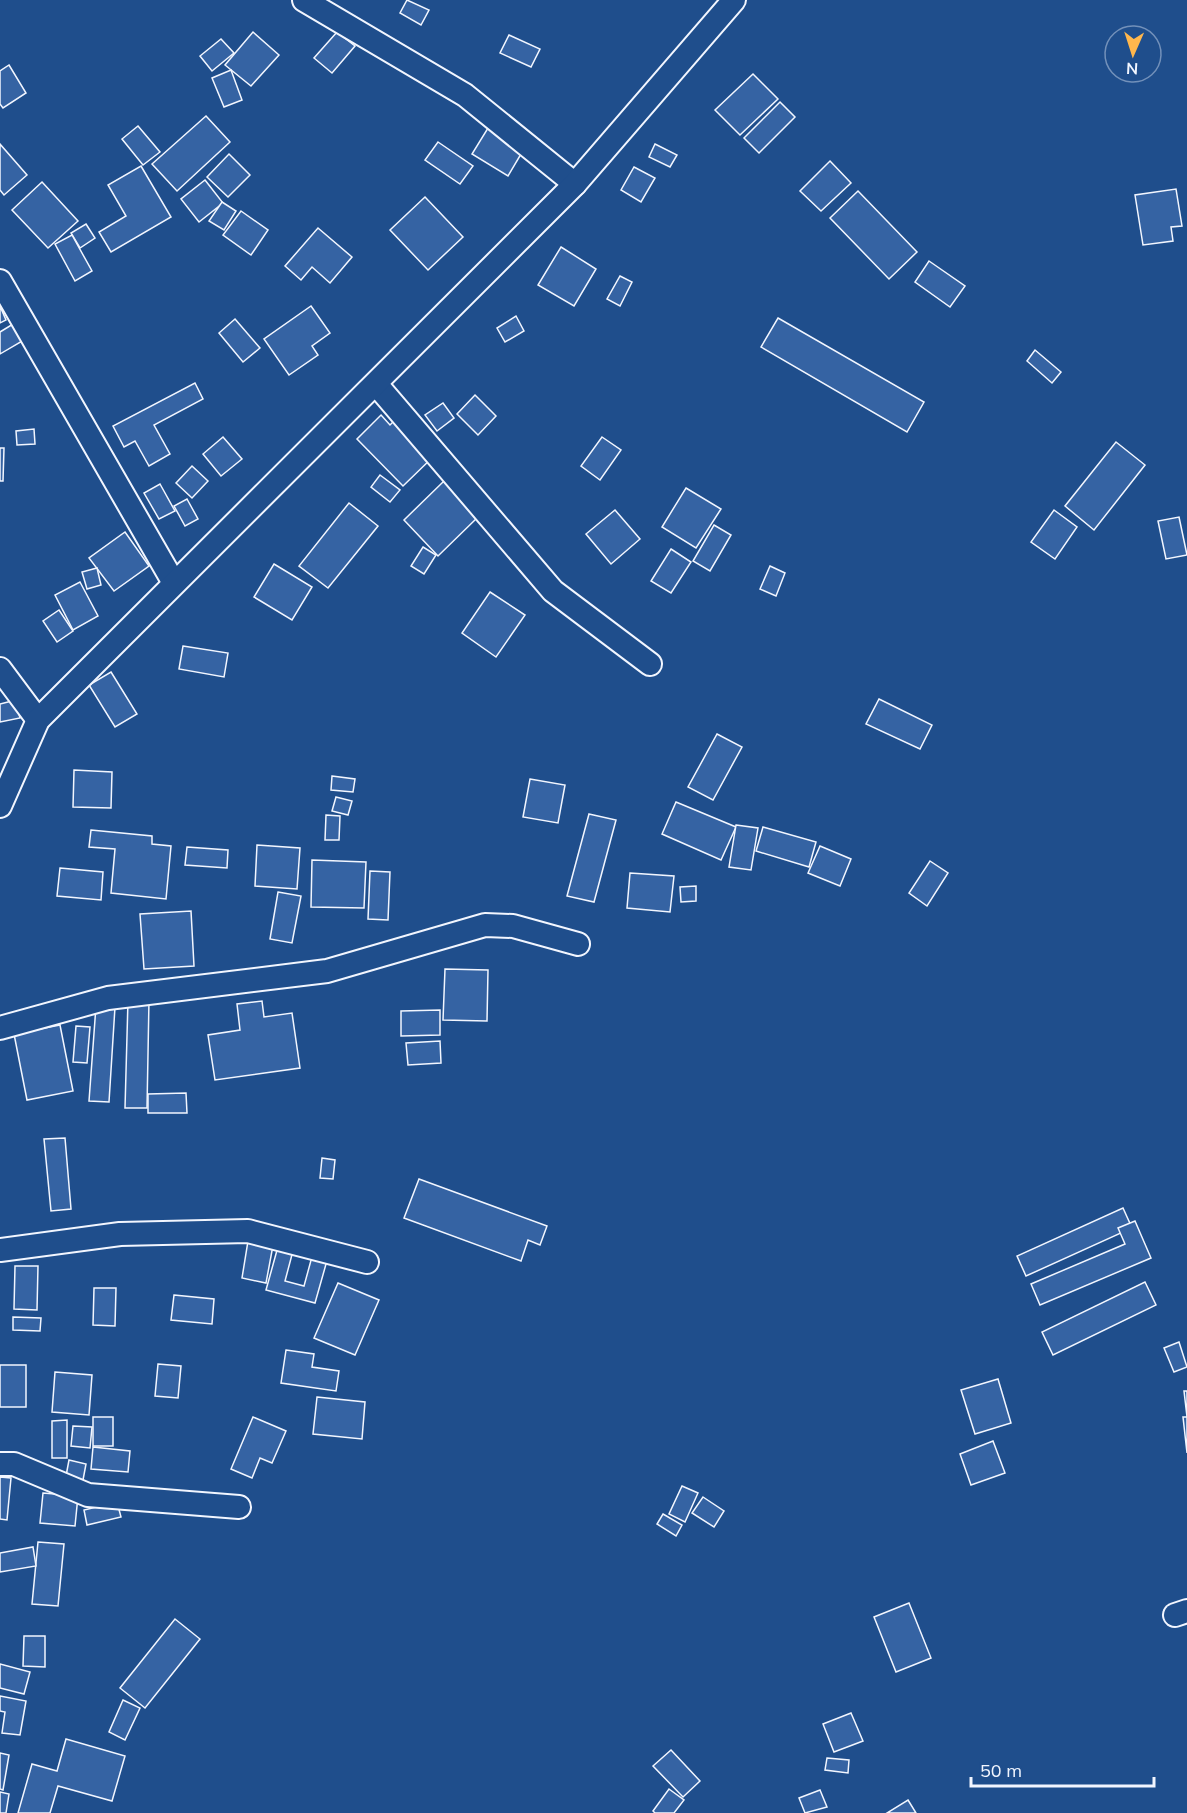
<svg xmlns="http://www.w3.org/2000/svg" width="1187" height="1813" viewBox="0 0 1187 1813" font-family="Mulish,sans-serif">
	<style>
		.building { fill: #3563a3; stroke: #f2f6ff; stroke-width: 1.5 }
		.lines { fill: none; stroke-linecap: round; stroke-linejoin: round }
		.minor-casing { stroke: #f2f6ff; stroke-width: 26 }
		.minor { stroke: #1f4e8c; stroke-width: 22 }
	</style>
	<rect width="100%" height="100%" fill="#1f4e8c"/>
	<!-- building -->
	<g class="building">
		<path d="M407,0L429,10L421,25L400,13Z"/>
		<path d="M253,32L279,55L251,86L225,65Z"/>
		<path d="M337,32L355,46L332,73L314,58Z"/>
		<path d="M509,35L540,49L531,67L500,53Z"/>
		<path d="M221,39L234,53L212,71L200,56Z"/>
		<path d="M9,65L26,93L3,108L0,104V71Z"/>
		<path d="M231,70L242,100L224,107L212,78Z"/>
		<path d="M753,74L778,99L740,135L715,110Z"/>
		<path d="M780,102L795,117L759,153L744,138Z"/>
		<path d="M206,116L230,142L177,191L152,164Z"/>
		<path d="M138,126L160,152L143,165L122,139Z"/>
		<path d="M488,128L524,149L508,176L472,154Z"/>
		<path d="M438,142L473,166L460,184L425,160Z"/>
		<path d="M0,144L27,175L4,195L0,190Z"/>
		<path d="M655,144L677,155L670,167L649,157Z"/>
		<path d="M229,154L250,175L228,197L207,177Z"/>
		<path d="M830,161L851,183L821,211L800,191Z"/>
		<path d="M141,166L171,217L111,252L99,232L126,216L108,185Z"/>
		<path d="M634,167L655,178L641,202L621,190Z"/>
		<path d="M205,180L223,203L199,222L181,199Z"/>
		<path d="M42,182L78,221L48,248L12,210Z"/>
		<path d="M1176,189L1182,226L1171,227L1173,241L1143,245L1135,195Z"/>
		<path d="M858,191L917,252L889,279L830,218Z"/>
		<path d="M425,197L463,237L428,270L390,230Z"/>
		<path d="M222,202L236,211L224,230L209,221Z"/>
		<path d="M241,211L268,230L251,255L223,235Z"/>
		<path d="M86,224L95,238L80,248L71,233Z"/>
		<path d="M318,228L352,257L330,283L312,267L301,280L285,266Z"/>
		<path d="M72,235L92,271L75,281L55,244Z"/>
		<path d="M561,247L596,269L574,306L538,285Z"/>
		<path d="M929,261L965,286L950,307L915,282Z"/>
		<path d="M620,276L632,282L620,306L607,299Z"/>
		<path d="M0,306L6,320L0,323Z"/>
		<path d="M311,306L330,333L312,346L318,355L289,375L264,339Z"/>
		<path d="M516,316L524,331L505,342L497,328Z"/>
		<path d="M778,318L924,402L907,432L761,347Z"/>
		<path d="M235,319L260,348L243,362L219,333Z"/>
		<path d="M13,324L24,340L0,354V332Z"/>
		<path d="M1035,350L1061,372L1052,383L1027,361Z"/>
		<path d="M195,383L203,399L154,425L170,454L149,466L135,441L124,447L113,426Z"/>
		<path d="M475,395L496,416L478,435L457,414Z"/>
		<path d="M443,403L454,418L437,431L425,415Z"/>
		<path d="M381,415L390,425L398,417L435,455L403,486L357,439Z"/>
		<path d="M34,429L35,444L17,445L16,431Z"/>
		<path d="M223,437L242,459L221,476L203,454Z"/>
		<path d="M602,437L621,450L600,480L581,466Z"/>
		<path d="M1116,442L1145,465L1094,530L1065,506Z"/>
		<path d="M0,448H4L3,481H0Z"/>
		<path d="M192,466L208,481L192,498L176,483Z"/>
		<path d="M380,475L400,490L390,502L371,487Z"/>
		<path d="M444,481L478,517L438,556L404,520Z"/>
		<path d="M160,484L175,511L159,519L144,493Z"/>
		<path d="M686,488L721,509L696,548L662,527Z"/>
		<path d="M187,499L198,519L185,526L174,506Z"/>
		<path d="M349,503L378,526L328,588L299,566Z"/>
		<path d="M615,510L640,539L611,564L586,534Z"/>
		<path d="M1054,510L1077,527L1055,559L1031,542Z"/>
		<path d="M1179,517L1187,555L1166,559L1158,521Z"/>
		<path d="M714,525L731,535L710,571L693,561Z"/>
		<path d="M125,532L149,566L114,591L89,558Z"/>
		<path d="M423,547L436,555L424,574L411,566Z"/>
		<path d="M671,549L691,562L671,593L651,581Z"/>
		<path d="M274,564L312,587L292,620L254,597Z"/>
		<path d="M770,566L785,573L776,596L760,589Z"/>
		<path d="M97,568L101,585L87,589L82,572Z"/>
		<path d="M80,582L98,616L73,630L55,595Z"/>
		<path d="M490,592L525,615L496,657L462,633Z"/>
		<path d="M59,610L73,631L57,642L43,621Z"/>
		<path d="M183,646L228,653L224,677L179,669Z"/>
		<path d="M111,672L137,714L115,727L89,685Z"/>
		<path d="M879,699L932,725L920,749L866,724Z"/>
		<path d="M16,700L20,718L0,722V704Z"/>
		<path d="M717,734L742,747L713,800L688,787Z"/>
		<path d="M74,770L112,772L111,808L73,807Z"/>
		<path d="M332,776L355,779L353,792L331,790Z"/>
		<path d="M530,779L565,785L558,823L523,817Z"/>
		<path d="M336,797L352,801L348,815L332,811Z"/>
		<path d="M676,802L736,827L721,860L662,834Z"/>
		<path d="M589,814L616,820L594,902L567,896Z"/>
		<path d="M326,815L340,816L339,840H325Z"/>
		<path d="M736,825L758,828L751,870L729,867Z"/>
		<path d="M763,827L816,842L809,867L756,851Z"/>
		<path d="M91,830L152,836V844L171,846L166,899L111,893L115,849L89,847Z"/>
		<path d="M257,845L300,848L297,889L255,886Z"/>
		<path d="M820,846L851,859L840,886L808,873Z"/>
		<path d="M187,847L228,850L227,868L185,865Z"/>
		<path d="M312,860L366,862L364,908L311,907Z"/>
		<path d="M930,861L948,873L927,906L909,893Z"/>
		<path d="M60,868L103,872L101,900L57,896Z"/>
		<path d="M370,871L390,872L388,920L368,919Z"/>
		<path d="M630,873L674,876L670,912L627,908Z"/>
		<path d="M696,886V901L681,902L680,887Z"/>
		<path d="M278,892L301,896L292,943L270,939Z"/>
		<path d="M191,911L194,966L144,969L140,914Z"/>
		<path d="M445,969L488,970L487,1021L443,1020Z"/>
		<path d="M128,1000H149L147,1108H125Z"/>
		<path d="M262,1001L264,1017L292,1013L300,1068L215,1080L208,1035L240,1030L237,1004Z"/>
		<path d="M96,1006L115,1007L109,1102L89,1101Z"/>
		<path d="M440,1010V1035L401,1036V1011Z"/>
		<path d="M60,1025L73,1091L27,1100L14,1034Z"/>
		<path d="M76,1026L90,1027L87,1063L73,1062Z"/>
		<path d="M440,1041L441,1063L408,1065L406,1043Z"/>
		<path d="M186,1093L187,1113H148V1094Z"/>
		<path d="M65,1138L71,1209L51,1211L44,1139Z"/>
		<path d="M322,1158L335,1160L333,1179L320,1178Z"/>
		<path d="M419,1179L547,1226L540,1245L528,1240L521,1261L404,1218Z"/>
		<path d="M1123,1208L1132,1228L1026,1276L1017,1256Z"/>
		<path d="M1135,1221L1151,1258L1040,1305L1031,1284L1125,1244L1118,1228Z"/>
		<path d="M249,1235L274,1240L266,1283L242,1278Z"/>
		<path d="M279,1243L294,1247L285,1281L304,1286L313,1253L328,1257L315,1303L266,1290Z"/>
		<path d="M15,1266H38L37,1310L14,1309Z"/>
		<path d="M1145,1282L1156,1305L1053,1355L1042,1332Z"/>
		<path d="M338,1283L379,1300L355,1355L314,1338Z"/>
		<path d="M94,1288H116L115,1326L93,1325Z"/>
		<path d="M174,1295L214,1299L212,1324L171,1320Z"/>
		<path d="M13,1317L41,1318L40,1331L13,1330Z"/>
		<path d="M1179,1342L1187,1367L1174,1372L1164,1348Z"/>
		<path d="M286,1350L314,1354L312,1367L339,1371L336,1391L281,1383Z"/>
		<path d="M158,1364L181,1366L178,1398L155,1396Z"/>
		<rect x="0" y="1365" width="26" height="42"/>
		<path d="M55,1372L92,1375L89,1415L52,1412Z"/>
		<path d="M998,1379L1011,1423L975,1434L961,1390Z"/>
		<path d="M1184,1391H1187V1453L1183,1417H1187Z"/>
		<path d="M317,1397L365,1402L362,1439L313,1434Z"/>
		<rect x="93" y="1417" width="20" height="29"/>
		<path d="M253,1417L286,1431L272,1463L260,1458L252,1478L231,1469Z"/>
		<path d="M67,1420V1458H52V1421Z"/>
		<path d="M73,1426L92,1427L90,1448L71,1446Z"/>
		<path d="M993,1441L1005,1473L971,1485L960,1454Z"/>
		<path d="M93,1447L130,1451L128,1472L91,1469Z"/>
		<path d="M69,1460L86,1464L83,1480L66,1476Z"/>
		<path d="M0,1477L11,1478L7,1520L0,1519Z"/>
		<path d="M682,1486L698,1493L685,1522L669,1514Z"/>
		<path d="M43,1493L78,1496L75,1526L40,1523Z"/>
		<path d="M703,1497L724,1511L714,1527L692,1513Z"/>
		<path d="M117,1502L121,1517L87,1525L84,1510Z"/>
		<path d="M663,1514L682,1525L676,1536L657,1524Z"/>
		<path d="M38,1542L64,1544L58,1606L32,1604Z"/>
		<path d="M33,1547L36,1566L0,1572V1553Z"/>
		<path d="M909,1603L931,1658L896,1672L874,1617Z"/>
		<path d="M175,1619L200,1639L145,1708L120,1688Z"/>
		<path d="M24,1636H45V1667L23,1666Z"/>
		<path d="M0,1664L30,1672L24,1694L0,1688Z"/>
		<path d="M0,1696L26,1701L20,1735L2,1733L5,1712L0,1711Z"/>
		<path d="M123,1700L140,1708L125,1740L109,1732Z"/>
		<path d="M851,1713L863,1741L834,1752L823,1724Z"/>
		<path d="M66,1739L125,1756L112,1801L58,1786L50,1813H18L32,1764L57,1771Z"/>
		<path d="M671,1750L700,1781L683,1797L653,1766Z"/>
		<path d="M0,1753L9,1755L3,1790L0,1789Z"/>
		<path d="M827,1758L849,1760L848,1773L825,1770Z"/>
		<path d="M669,1789L684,1800L674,1813H655L653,1811Z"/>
		<path d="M820,1790L827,1807L805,1813L799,1798Z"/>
		<path d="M0,1792L9,1794L6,1813H0Z"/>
		<path d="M908,1800L916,1813H887Z"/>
	</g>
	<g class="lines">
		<!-- minor casing -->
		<g class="minor-casing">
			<g id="minor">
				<path d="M304,0L465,95L575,184"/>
				<path d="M0,281L174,583"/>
				<path d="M376,384L553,591L650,664"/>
				<path d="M0,669L38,720"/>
				<path d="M0,806L38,720L575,184L734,0"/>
				<path d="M0,1028L108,998L327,971L485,925L513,926L578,944"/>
				<path d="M0,1250L120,1234L248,1231L367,1262"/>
				<path d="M0,1464H14L88,1495L239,1507"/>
				<path d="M1175,1615L1187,1611"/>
			</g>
		</g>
		<!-- minor -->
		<use href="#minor" class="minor"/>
	</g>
	<!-- north arrow -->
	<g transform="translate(1133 54) rotate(183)"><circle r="28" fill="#1f4e8c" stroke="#7391ba" stroke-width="1.5"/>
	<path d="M0-4.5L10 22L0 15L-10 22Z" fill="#ffb74d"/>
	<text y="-9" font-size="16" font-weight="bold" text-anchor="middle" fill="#f2f6ff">N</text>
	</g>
	<!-- scale -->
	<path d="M971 1777v9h183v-9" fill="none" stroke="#f2f6ff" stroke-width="3"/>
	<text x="980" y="1777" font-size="18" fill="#f2f6ff" stroke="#1f4e8c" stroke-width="4.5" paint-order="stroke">50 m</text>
</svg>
